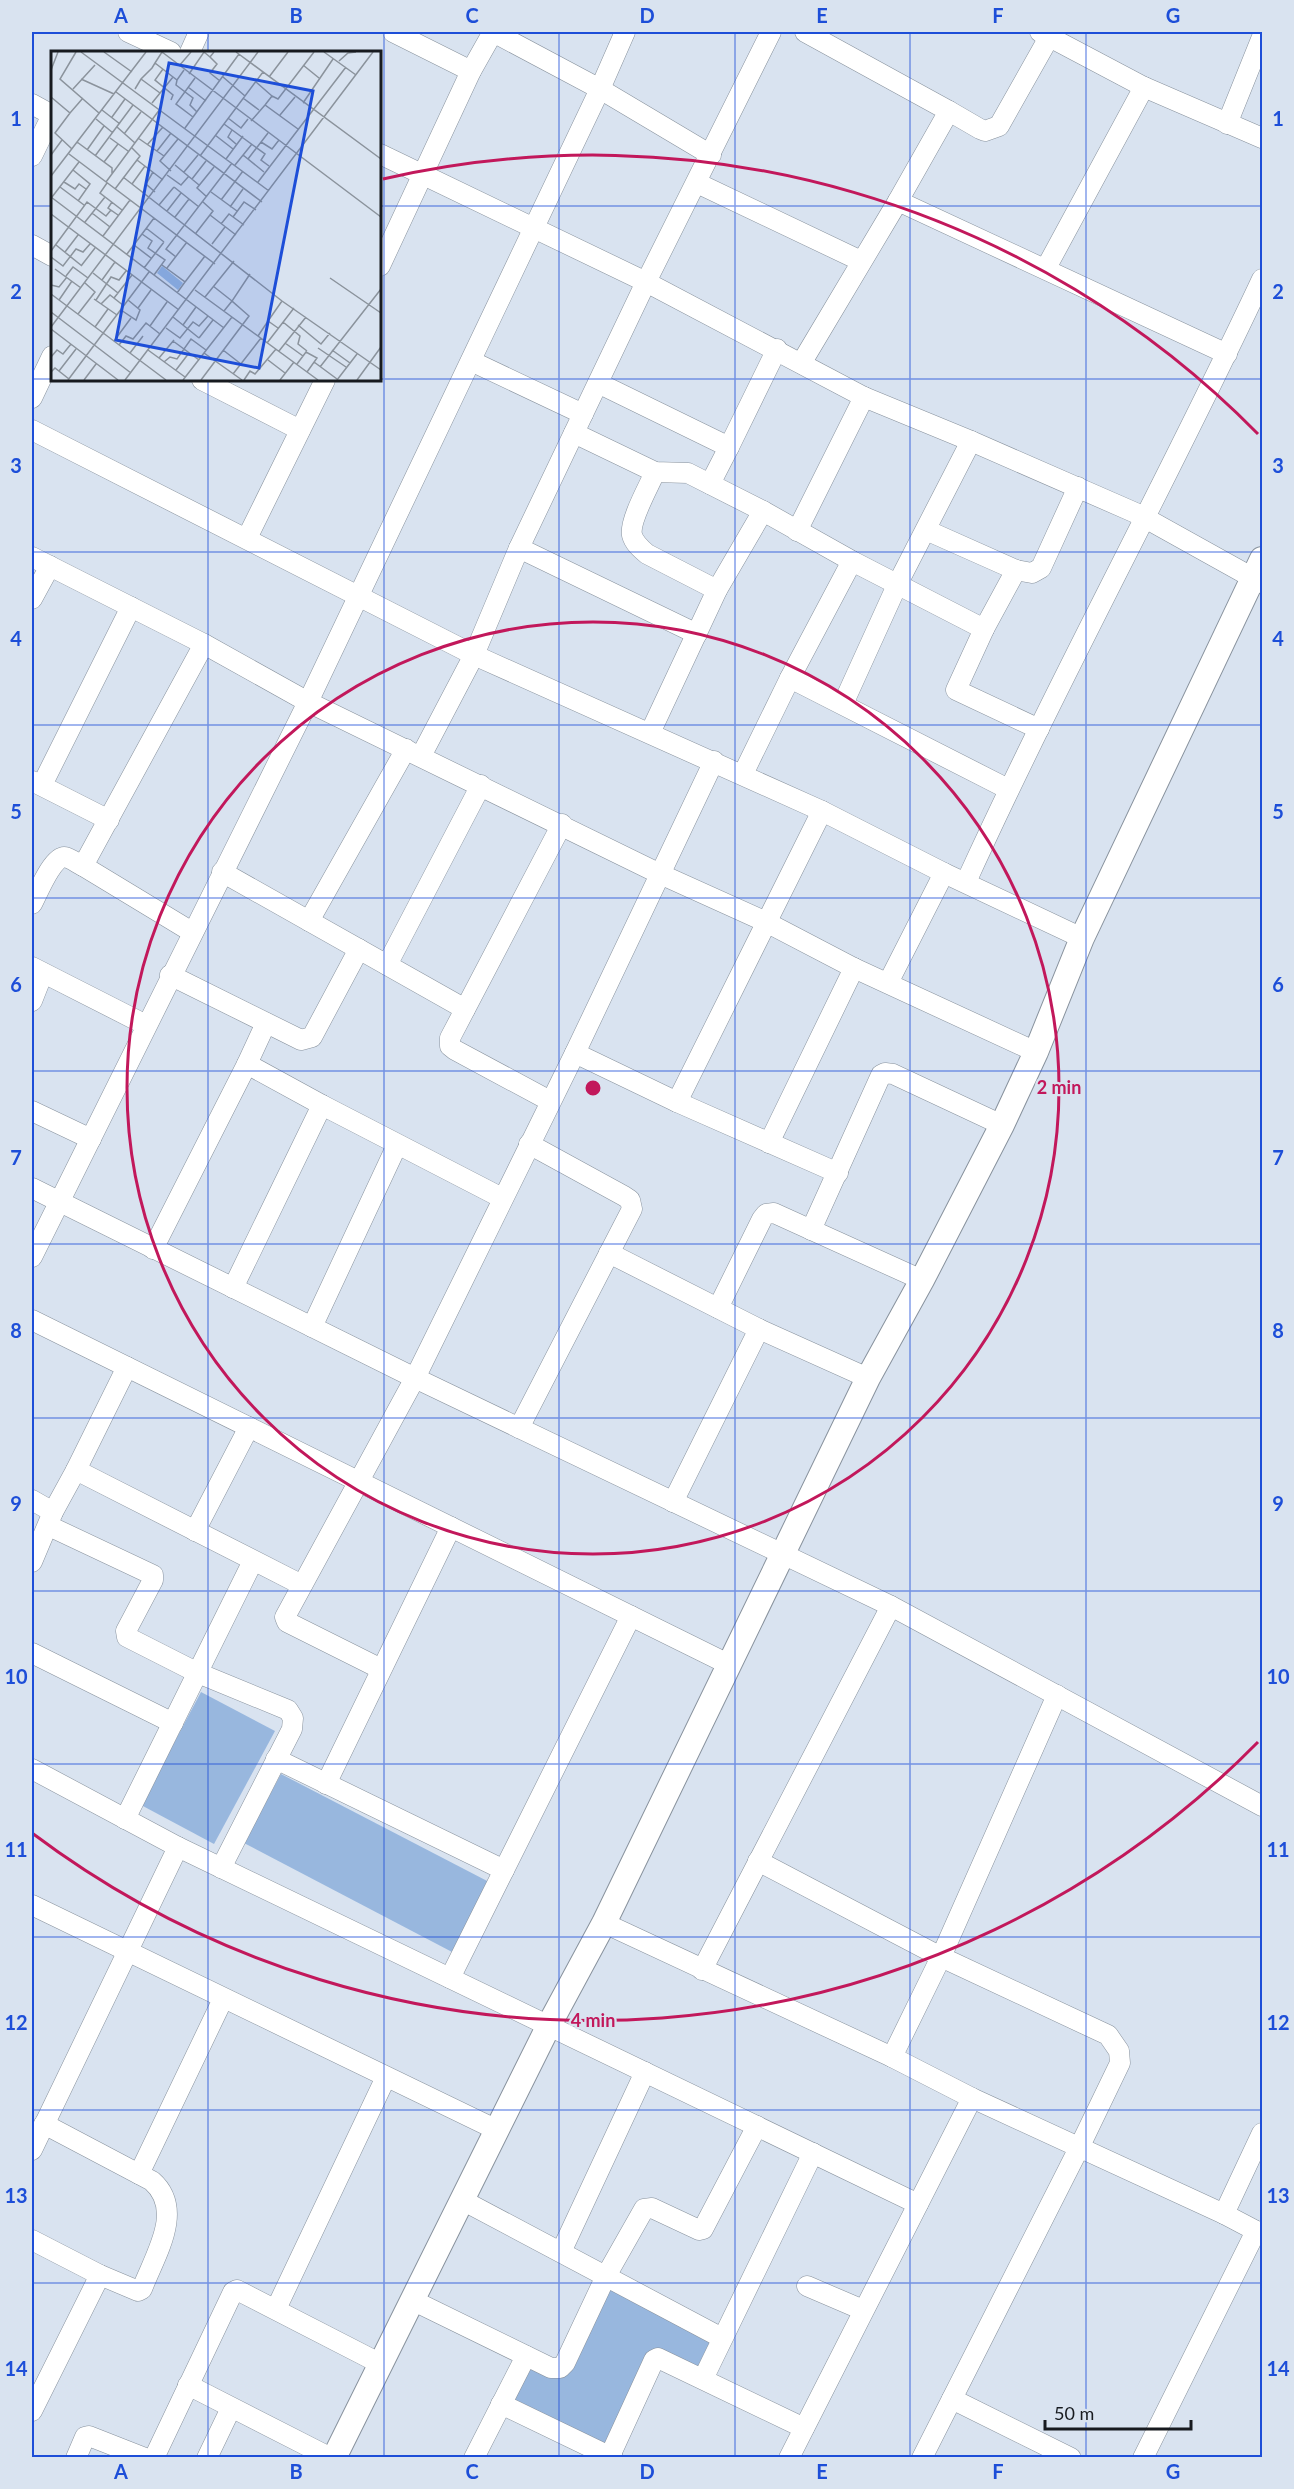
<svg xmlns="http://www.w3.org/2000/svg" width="1294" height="2489" viewBox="0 0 1294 2489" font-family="Lato,sans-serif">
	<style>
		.green { fill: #98b7de }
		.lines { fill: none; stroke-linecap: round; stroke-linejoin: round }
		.minor-casing { stroke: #88929d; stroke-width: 21 }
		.tertiary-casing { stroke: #88929d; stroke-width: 26 }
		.minor { stroke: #fff; stroke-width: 20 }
		.tertiary { stroke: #fff; stroke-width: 24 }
		.grid { fill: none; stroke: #1d4ed8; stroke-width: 1.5; stroke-opacity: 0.55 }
		.ring { fill: none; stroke: #c2185b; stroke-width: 3 }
		.inset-road { fill: none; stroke: #8b939c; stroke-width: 1.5 }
		.view { fill: #1d4ed8; fill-opacity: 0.15; stroke: #1d4ed8; stroke-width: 3 }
		.inset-edge { fill: none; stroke: #171a1f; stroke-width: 3 }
		.centre { fill: #c2185b; stroke: #d9e3f0; stroke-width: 3 }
		.ring-label { font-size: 18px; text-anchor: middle; font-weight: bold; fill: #c2185b; stroke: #d9e3f0; stroke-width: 4.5; stroke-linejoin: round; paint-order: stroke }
		.neatline { fill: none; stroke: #1d4ed8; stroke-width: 2 }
		.grid-label { font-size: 20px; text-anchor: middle; font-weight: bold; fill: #1d4ed8 }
	</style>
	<rect width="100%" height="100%" fill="#d9e3f0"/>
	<!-- green -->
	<g class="green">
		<path d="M201,1692L275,1731L214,1844L141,1805Z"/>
		<path d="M281,1774L491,1883L454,1953L244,1843Z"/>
		<path d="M608,2281L719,2339L701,2374L656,2352L609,2452L506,2403L527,2360L550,2370Z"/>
	</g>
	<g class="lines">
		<!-- minor casing -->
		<g class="minor-casing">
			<g id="minor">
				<path d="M128,32L171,52"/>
				<path d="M393,32L471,71"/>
				<path d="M493,32L600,89L711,155"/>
				<path d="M805,32L949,111L898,201"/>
				<path d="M1040,32L1144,87L1262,138"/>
				<path d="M190,52L199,32"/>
				<path d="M32,104L52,115"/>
				<path d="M949,111L980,129L985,131L999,126L1052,32"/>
				<path d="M1227,124L1262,37"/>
				<path d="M380,154L646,282L864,397L971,441L1138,514L1262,583"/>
				<path d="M32,156L52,115"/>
				<path d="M697,183L861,261"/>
				<path d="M32,245L52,256"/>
				<path d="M380,266L471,71L493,32"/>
				<path d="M1046,268L1144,87"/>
				<path d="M471,361L583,414"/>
				<path d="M802,362L898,201L1227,354"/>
				<path d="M202,380L300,430"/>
				<path d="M598,383L729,447L777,349"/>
				<path d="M32,398L52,356"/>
				<path d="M32,430L474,655L822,811L944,873L1082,938"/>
				<path d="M574,433L655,472L688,473L763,511L852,561L984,629L956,690L1039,729"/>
				<path d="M655,472C649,486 629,521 632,535C634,543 641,549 647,554L717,590"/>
				<path d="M710,484L729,447"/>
				<path d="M926,530L1016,570L1032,573L1041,568L1078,487"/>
				<path d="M797,531L864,397"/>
				<path d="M247,538L325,380"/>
				<path d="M519,548L697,634"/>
				<path d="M32,557L204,644L308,702L660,874L766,922L854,968L1036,1052"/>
				<path d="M32,599L50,566"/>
				<path d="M984,629L1016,570"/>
				<path d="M790,678L1008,789"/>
				<path d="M843,704L898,583L971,441"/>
				<path d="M650,733L717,590L763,511"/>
				<path d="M421,756L474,655L519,548L646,282L771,32"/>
				<path d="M743,774L790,678L852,561"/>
				<path d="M32,781L109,820"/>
				<path d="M42,785L131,607"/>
				<path d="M222,872L465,1009"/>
				<path d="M966,882C1059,678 1167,482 1262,279"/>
				<path d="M32,904C37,895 53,855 65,857C70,858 77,863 83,866"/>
				<path d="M309,921L406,749"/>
				<path d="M192,932L83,866L204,644"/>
				<path d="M387,965L481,785"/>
				<path d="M32,967L146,1025"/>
				<path d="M170,975L301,1040L312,1037L359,949"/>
				<path d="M888,983L944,873"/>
				<path d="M32,1001L43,973"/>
				<path d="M575,1053L677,1102L838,1173"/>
				<path d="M247,1064L322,1105L502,1198"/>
				<path d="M550,1101L455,1050L450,1046V1038L562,824"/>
				<path d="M677,1102L822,811"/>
				<path d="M32,1111L91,1139"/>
				<path d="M769,1143L854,968"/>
				<path d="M32,1188L415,1378L891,1606L1262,1806"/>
				<path d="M811,1230L881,1075L885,1073L893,1074L1002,1125"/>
				<path d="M153,1249L247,1064L266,1023"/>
				<path d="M609,1253L759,1329L868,1378"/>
				<path d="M32,1257L308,702L600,89L625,32"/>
				<path d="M233,1288L322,1105"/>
				<path d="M718,1308L762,1219L766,1214L774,1213L922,1280"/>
				<path d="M32,1320L730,1665"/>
				<path d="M312,1327L397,1145"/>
				<path d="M519,1428L632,1209L630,1200L624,1196L529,1144"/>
				<path d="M76,1470L302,1585"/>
				<path d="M32,1500L53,1512"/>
				<path d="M673,1502L759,1329"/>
				<path d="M49,1526L153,1575V1580L126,1631L127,1637L198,1673L288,1710L293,1718L292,1729L221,1868"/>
				<path d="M195,1531L249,1427"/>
				<path d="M32,1562L53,1512L76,1470L127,1367"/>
				<path d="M32,1653L173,1723"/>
				<path d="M381,1669L287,1622L285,1617L415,1378L575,1053L714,761"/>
				<path d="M276,1759L504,1870L450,1978"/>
				<path d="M32,1769L178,1847L918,2204"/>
				<path d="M326,1784L451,1527"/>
				<path d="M125,1819L253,1561"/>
				<path d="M758,1861L941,1957L892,2057"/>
				<path d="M504,1870L631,1616"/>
				<path d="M32,1905L497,2130"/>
				<path d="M604,1923L892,2057L972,2098L1224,2214L1262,2234"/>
				<path d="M702,1970L891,1606"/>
				<path d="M32,2150L178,1847"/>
				<path d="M139,2174L223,1999"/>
				<path d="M462,2200L722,2338"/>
				<path d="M1224,2214L1262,2133"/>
				<path d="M32,2240L100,2275L138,2291L142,2289C155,2255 185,2210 152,2181L44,2124"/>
				<path d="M561,2252L645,2072"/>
				<path d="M807,2286L863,2310"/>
				<path d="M412,2300L551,2368H560L565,2363L606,2276L644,2209L652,2208L699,2230L703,2229L757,2126"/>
				<path d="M276,2309L386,2077"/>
				<path d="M703,2379L813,2153"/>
				<path d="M188,2385L331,2458"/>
				<path d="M952,2399L1071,2458"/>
				<path d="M501,2404L613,2458"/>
				<path d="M32,2411L100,2275"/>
				<path d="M76,2458L85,2437L89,2436L145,2458"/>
				<path d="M154,2458L233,2292L237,2290L381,2364"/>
				<path d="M207,2458L231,2408"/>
				<path d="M474,2458L526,2356"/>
				<path d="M609,2458L654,2360L658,2358L804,2428"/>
				<path d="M789,2458L972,2098"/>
				<path d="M922,2458L1079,2148L1120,2063L1119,2051L1108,2035L941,1957L1057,1695"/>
				<path d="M1143,2458L1256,2231"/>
			</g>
		</g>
		<!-- tertiary casing -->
		<g class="tertiary-casing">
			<path id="tertiary" d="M334,2458L549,2025L604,1923L868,1378L922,1280L1002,1125L1036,1052L1082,938L1262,559"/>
		</g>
		<!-- minor -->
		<use href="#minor" class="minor"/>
		<!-- tertiary -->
		<use href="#tertiary" class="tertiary"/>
	</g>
	<!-- grid -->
	<path class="grid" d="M208,32V52M384,32V2458M559,32V2458M735,32V2458M910,32V2458M1086,32V2458M32,206H52M380,206H1262M32,379H52M380,379H1262M208,380V2458M32,552H1262M32,725H1262M32,898H1262M32,1071H1262M32,1244H1262M32,1418H1262M32,1591H1262M32,1764H1262M32,1937H1262M32,2110H1262M32,2283H1262"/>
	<!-- distance rings -->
	<g class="ring">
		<circle cx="593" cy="1088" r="466"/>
		<path d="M1258 1742A933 933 0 0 1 32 1833M383 179A933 933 0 0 1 1258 434"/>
	</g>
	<!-- overview -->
	<g transform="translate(51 51)">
		<rect width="330" height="330" fill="#d9e3f0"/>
		<path d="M111,215L132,232L127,239L106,222Z" fill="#98b7de"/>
		<path class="inset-road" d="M25,1L9,28L48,62M30,1L218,140M53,1L81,21M185,1L330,108M273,1L305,24M159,6L166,13L159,22L169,30M288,10L297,2L305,1M104,12L122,26M252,14L268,27M128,15L140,1M112,18L104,29L122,44L120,49M0,19L7,1M138,23L153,1L159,6L163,1M172,26L194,45M218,26L237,1M30,28L63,43M90,28L109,42M126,29L125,34L142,47L139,54L146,61M205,31L221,45L214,54M137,36L155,50M22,38L44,14M84,38L90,28L101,17L104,12L111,1L330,166M65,41L211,151M221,45L227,48L263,1M0,46L19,62L32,47M192,47L208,59M101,52L122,26L126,29L133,19M252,52L282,8M51,59L69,73M19,62L4,82L21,98M229,64L244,46M61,66L74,48M142,66L125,53L144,27M177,67L190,77L197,68M45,68L62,82M200,70L214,54L247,78M173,73L214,103L210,109L218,115M66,76L84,92M134,77L188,3M181,79L177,86L185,93M73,83L90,61M164,84L182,98M59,87L77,100M87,87L113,105M26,91L61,117V123M210,91L221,98L228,89M96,94L112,76M36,99L53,75M106,100L120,82M18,103L164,213M0,104L11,89M192,104L213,121M44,105L82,54M149,105L212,21M175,108L192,85M197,108L217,82M86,109L112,129M53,111L67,93M124,114L148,134M184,114L201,93M22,119L39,133L27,150M120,120L109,110L127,88M102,121L95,133L104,141M133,121L147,104M116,124L130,134L138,125M0,125L95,1M72,126L231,250L330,319M141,128L155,110M13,131L24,138L28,133L35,138M55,131L109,58M207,131L295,16M56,132L49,142L71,159M81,133L94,115M9,136L33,154M123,136L148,156M64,138L89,105L81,97M160,141L186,160M0,146L173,277M1,146L28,111M156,146L146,137L163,116M170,149L192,120M61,151L57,157L67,164M108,154L123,136M179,156L192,138M116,160L130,142M41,162L59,176M0,163L128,259M159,164L185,184M124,166L138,148M182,166L193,151L205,159M34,171L54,146M170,173L178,163L193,174M95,177L113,191M145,182L162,160L152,151M91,183L101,190L97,197L114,209L103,224M52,185L79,149M161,193L174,176M5,194L31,215M83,194L100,207M0,200L36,151L55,165L60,159M14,201L27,184M76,203L103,167M0,206L12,215L25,198L32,201L39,193M125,206L115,198L181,112M111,214L134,231L126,242M30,215L44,197M93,217L113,191M116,217L136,191M4,218L30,237M42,222L67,242M15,225L22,216L37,227M279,227L330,262M51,229L64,211M134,231L154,205M0,234L8,236L16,226M162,235L181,250L173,260M144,239L267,329M0,243L115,329M154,246L183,210M63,247L81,224M43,248L66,264M8,249L21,230M45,249L60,226L68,229L75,220M50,253L59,244L73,255M87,257L100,239M70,259L85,269L89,259L77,249M0,261L80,322M27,263L44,241L34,232M122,266L148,287M217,270L231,250M232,271L249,285L247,293L256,300M132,274L145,256M247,274L270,293L279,282M99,275L116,251M0,276L207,1M44,276L57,258M115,277L129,287L142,271L148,275L157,265M0,278L67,329M207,285L217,270L227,277M148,287L162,269M63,290L80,267M122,290L148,309M216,292L243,257M234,292L252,305M68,294L75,285L82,288L95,272L109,283M267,297L295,316M97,299L134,326M172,299L190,313M281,299L299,312M228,300L255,266M79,302L92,285M153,302L191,329M0,306L6,299L12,303L20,293M108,307L123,289M217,309L234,322M113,311L119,306L126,308L140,288L155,299M263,311L286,328M246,313L255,301L266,307L256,321M269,316L330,238M125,319L138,302M8,320L25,298M0,321L4,317L18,328M182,323L210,287M17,329L98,221M33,329L45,313M74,329L322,1M132,329L181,266M150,329L198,265L181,250L199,223M193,329L199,320L204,323L225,298M229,329L243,311M286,329L306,303M306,329L330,296"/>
		<path class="view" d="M118,12L262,40L208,317L65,289Z"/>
		<rect width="330" height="330" class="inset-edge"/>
	</g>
	<circle cx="593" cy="1088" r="9" class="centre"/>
	<g class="ring-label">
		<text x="1059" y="1094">2 min</text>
		<text x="593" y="2027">4 min</text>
	</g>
	<!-- border -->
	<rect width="1294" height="2489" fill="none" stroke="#d9e3f0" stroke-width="66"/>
	<!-- scale -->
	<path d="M1045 2420v9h146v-9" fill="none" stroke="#171a1f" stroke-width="3"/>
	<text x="1054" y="2420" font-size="18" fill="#171a1f" stroke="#d9e3f0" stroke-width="4.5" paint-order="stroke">50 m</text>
	<rect x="33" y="33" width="1228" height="2423" class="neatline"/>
	<g class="grid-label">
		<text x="121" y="23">A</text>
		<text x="296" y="23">B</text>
		<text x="472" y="23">C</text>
		<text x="647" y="23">D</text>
		<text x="822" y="23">E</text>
		<text x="998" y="23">F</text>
		<text x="1173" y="23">G</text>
		<text x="16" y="126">1</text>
		<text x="1278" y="126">1</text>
		<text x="16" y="299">2</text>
		<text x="1278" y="299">2</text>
		<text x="16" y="473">3</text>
		<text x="1278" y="473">3</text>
		<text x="16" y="646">4</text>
		<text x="1278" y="646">4</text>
		<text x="16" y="819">5</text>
		<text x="1278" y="819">5</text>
		<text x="16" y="992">6</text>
		<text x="1278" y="992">6</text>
		<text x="16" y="1165">7</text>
		<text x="1278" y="1165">7</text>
		<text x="16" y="1338">8</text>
		<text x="1278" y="1338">8</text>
		<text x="16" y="1511">9</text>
		<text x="1278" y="1511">9</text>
		<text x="16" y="1684">10</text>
		<text x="1278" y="1684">10</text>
		<text x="16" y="1857">11</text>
		<text x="1278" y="1857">11</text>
		<text x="16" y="2030">12</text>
		<text x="1278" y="2030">12</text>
		<text x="16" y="2203">13</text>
		<text x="1278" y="2203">13</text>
		<text x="16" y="2376">14</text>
		<text x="1278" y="2376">14</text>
		<text x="121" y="2479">A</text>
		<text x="296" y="2479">B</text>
		<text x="472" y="2479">C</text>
		<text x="647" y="2479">D</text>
		<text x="822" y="2479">E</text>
		<text x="998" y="2479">F</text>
		<text x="1173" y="2479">G</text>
	</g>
</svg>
